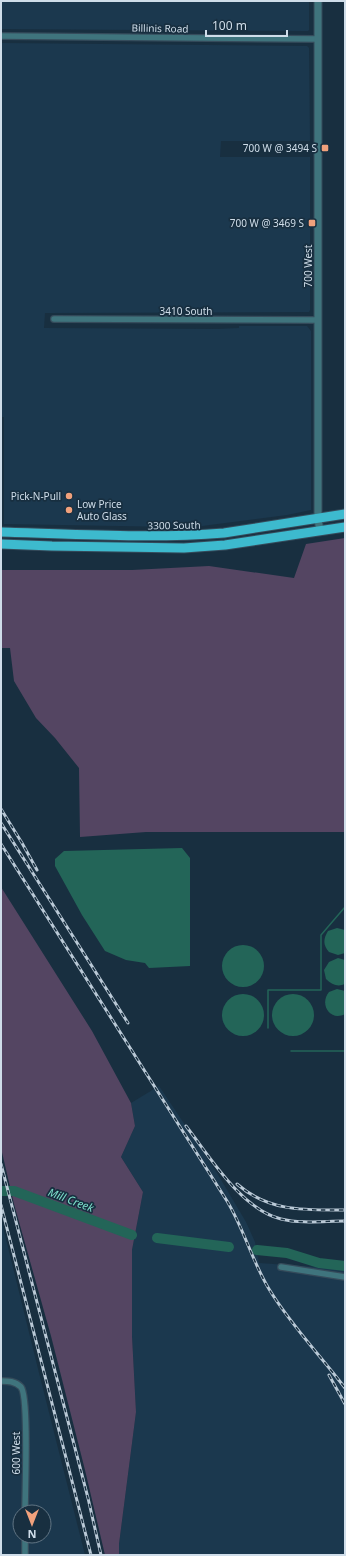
<svg xmlns="http://www.w3.org/2000/svg" width="346" height="1556" viewBox="0 0 346 1556" font-family="'Noto Sans',sans-serif">
	<style>
		.built { fill: #1b384e; fill-rule: evenodd }
		.green { fill: #544562 }
		.water { fill: #236558 }
		.lines { fill: none; stroke-linecap: round; stroke-linejoin: round }
		.stream { stroke: #236558; stroke-width: 1.5 }
		.river { stroke: #236558; stroke-width: 10 }
		.minor-casing { stroke: #354b5b; stroke-width: 8 }
		.tertiary-casing { stroke: #354b5b; stroke-width: 9 }
		.primary-casing { stroke: #354b5b; stroke-width: 11 }
		.minor { stroke: #3f747d; stroke-width: 5.5 }
		.tertiary { stroke: #3f747d; stroke-width: 7 }
		.primary { stroke: #3dbace; stroke-width: 9 }
		.rail-casing { stroke: #bac9d6; stroke-width: 3 }
		.rail { stroke: #182f40; stroke-width: 1.5; stroke-dasharray: 4.5; stroke-linecap: butt }
		.poi-dot { fill: #f1a17c; stroke: #182f40; stroke-width: 1.5 }
		.labels { text-anchor: middle; stroke-width: 3.5; stroke-linejoin: round; paint-order: stroke }
		.street-label { font-size: 10px; fill: #cfdde9; stroke: #182f40 }
		.poi-label { font-size: 10px; fill: #cfdde9; stroke: #182f40; text-anchor: end }
		.water-label { font-size: 11px; font-style: italic; fill: #7ee1cc; stroke: #182f40 }
	</style>
	<rect width="100%" height="100%" fill="#182f40"/>
	<!-- built -->
	<g class="built">
		<path d="M1,1H309V30L308,31L1,29Z"/>
		<path d="M1,43L307,46L309,48L310,141H221L220,157H310V310L309,312L45,313L44,328L218,329L239,328V326H307L311,331V510L287,515L202,526L176,527L4,524V417H1Z"/>
		<path d="M159,1086L217,1173L246,1222L255,1242L259,1263L345,1269V1555H119V1544L136,1412L132,1336V1250L143,1192L121,1157L135,1126L131,1103Z"/>
		<path d="M1,1219L39,1373L85,1555H1ZM20,1512H44V1536H20Z"/>
	</g>
	<!-- green -->
	<g class="green">
		<path d="M345,538V832H146L80,837L79,768L55,738L36,718L14,681L10,648H1V570H132L209,566L294,578L306,544Z"/>
		<path d="M1,887L92,1031L131,1103L135,1126L121,1157L143,1192L132,1250V1336L136,1412L119,1544V1555H105L85,1470L51,1336L14,1204L1,1148Z"/>
	</g>
	<!-- water -->
	<g class="water">
		<path d="M182,848L190,858V966L149,968L145,963L126,960L105,951L82,915L55,866V859L64,851Z"/>
		<path d="M337,928L345,930V953L338,955L329,952C323,945 323,939 328,931Z"/>
		<circle cx="243" cy="966" r="21"/>
		<path d="M338,958L345,960V984C338,987 332,985 326,979L324,970L329,962Z"/>
		<path d="M337,989L345,991V1014C330,1022 319,1004 329,992Z"/>
		<circle cx="243" cy="1015" r="21"/>
		<circle cx="293" cy="1015" r="21"/>
	</g>
	<g class="lines">
		<!-- stream -->
		<g class="stream">
			<path d="M268,1028V990H321V935L345,907"/>
			<path d="M291,1051H345"/>
		</g>
		<!-- river -->
		<g class="river">
			<path d="M1,1191H14L132,1235"/>
			<path d="M157,1238L229,1247"/>
			<path d="M257,1250L287,1253L319,1263L345,1266"/>
		</g>
		<!-- minor casing -->
		<g class="minor-casing">
			<g id="minor">
				<path d="M1,36L318,39"/>
				<path d="M54,319L318,320"/>
				<path d="M281,1267L345,1277"/>
				<path d="M1,1381C8,1381 15,1381 21,1387C29,1397 25,1493 25,1512"/>
				<path d="M25,1555V1536"/>
			</g>
		</g>
		<!-- tertiary casing -->
		<g class="tertiary-casing">
			<path id="tertiary" d="M318,1V519L320,531"/>
		</g>
		<!-- primary casing -->
		<g class="primary-casing">
			<g id="primary">
				<path d="M1,532C75,534 150,539 224,533L345,514"/>
				<path d="M1,544L52,546L184,548L225,545L345,527"/>
			</g>
		</g>
		<!-- minor -->
		<use href="#minor" class="minor"/>
		<!-- tertiary -->
		<use href="#tertiary" class="tertiary"/>
		<!-- primary -->
		<use href="#primary" class="primary"/>
		<!-- rail casing -->
		<g class="rail-casing">
			<g id="rail">
				<path d="M1,809L22,843L37,870"/>
				<path d="M1,823L128,1023"/>
				<path d="M1,844L227,1201C244,1229 252,1261 269,1289C290,1324 320,1355 345,1388"/>
				<path d="M186,1126C210,1157 241,1209 281,1219C301,1224 324,1221 345,1221"/>
				<path d="M1,1164L88,1498L101,1555"/>
				<path d="M237,1184C269,1212 305,1210 345,1210"/>
				<path d="M1,1205L91,1555"/>
				<path d="M329,1375L345,1404"/>
			</g>
		</g>
		<!-- rail -->
		<use href="#rail" class="rail"/>
	</g>
	<!-- markers -->
	<g class="poi-dot">
		<rect x="321" y="144" width="8" height="8" rx="2"/>
		<rect x="308" y="219" width="8" height="8" rx="2"/>
		<circle cx="69" cy="496" r="4"/>
		<circle cx="69" cy="510" r="4"/>
	</g>
	<g class="labels">
		<!-- street labels -->
		<g class="street-label">
			<text transform="translate(160 28) rotate(1)" y="4">Billinis Road</text>
			<text transform="translate(308 266) rotate(-90)" y="4">700 West</text>
			<text x="186" y="315">3410 South</text>
			<text transform="translate(174 525) rotate(-1)" y="4">3300 South</text>
			<text transform="translate(16 1453) rotate(-90)" y="4">600 West</text>
		</g>
		<!-- poi labels -->
		<g class="poi-label">
			<text x="317" y="152">700 W @ 3494 S</text>
			<text x="304" y="227">700 W @ 3469 S</text>
			<text x="61" y="500">Pick-N-Pull</text>
			<text x="77" y="508" text-anchor="start">Low Price<tspan x="77" dy="12">Auto Glass</tspan></text>
		</g>
		<!-- water labels -->
		<g class="water-label">
			<text transform="translate(71 1200) rotate(21)" y="4">Mill Creek</text>
		</g>
	</g>
	<!-- border -->
	<rect width="346" height="1556" fill="none" stroke="#cfdde9" stroke-width="4"/>
	<!-- north arrow -->
	<g transform="translate(32 1524) rotate(180)"><circle r="19" fill="#182f40" stroke="#617584"/>
	<path d="M0-3L7 15L0 10L-7 15Z" fill="#f1a17c"/>
	<text y="-6" font-size="11" font-weight="bold" text-anchor="middle" fill="#cfdde9">N</text>
	</g>
	<!-- scale -->
	<path d="M206 30v6h81v-6" fill="none" stroke="#cfdde9" stroke-width="2"/>
	<text x="212" y="30" font-size="12" fill="#cfdde9" stroke="#182f40" stroke-width="3" paint-order="stroke">100 m</text>
</svg>
